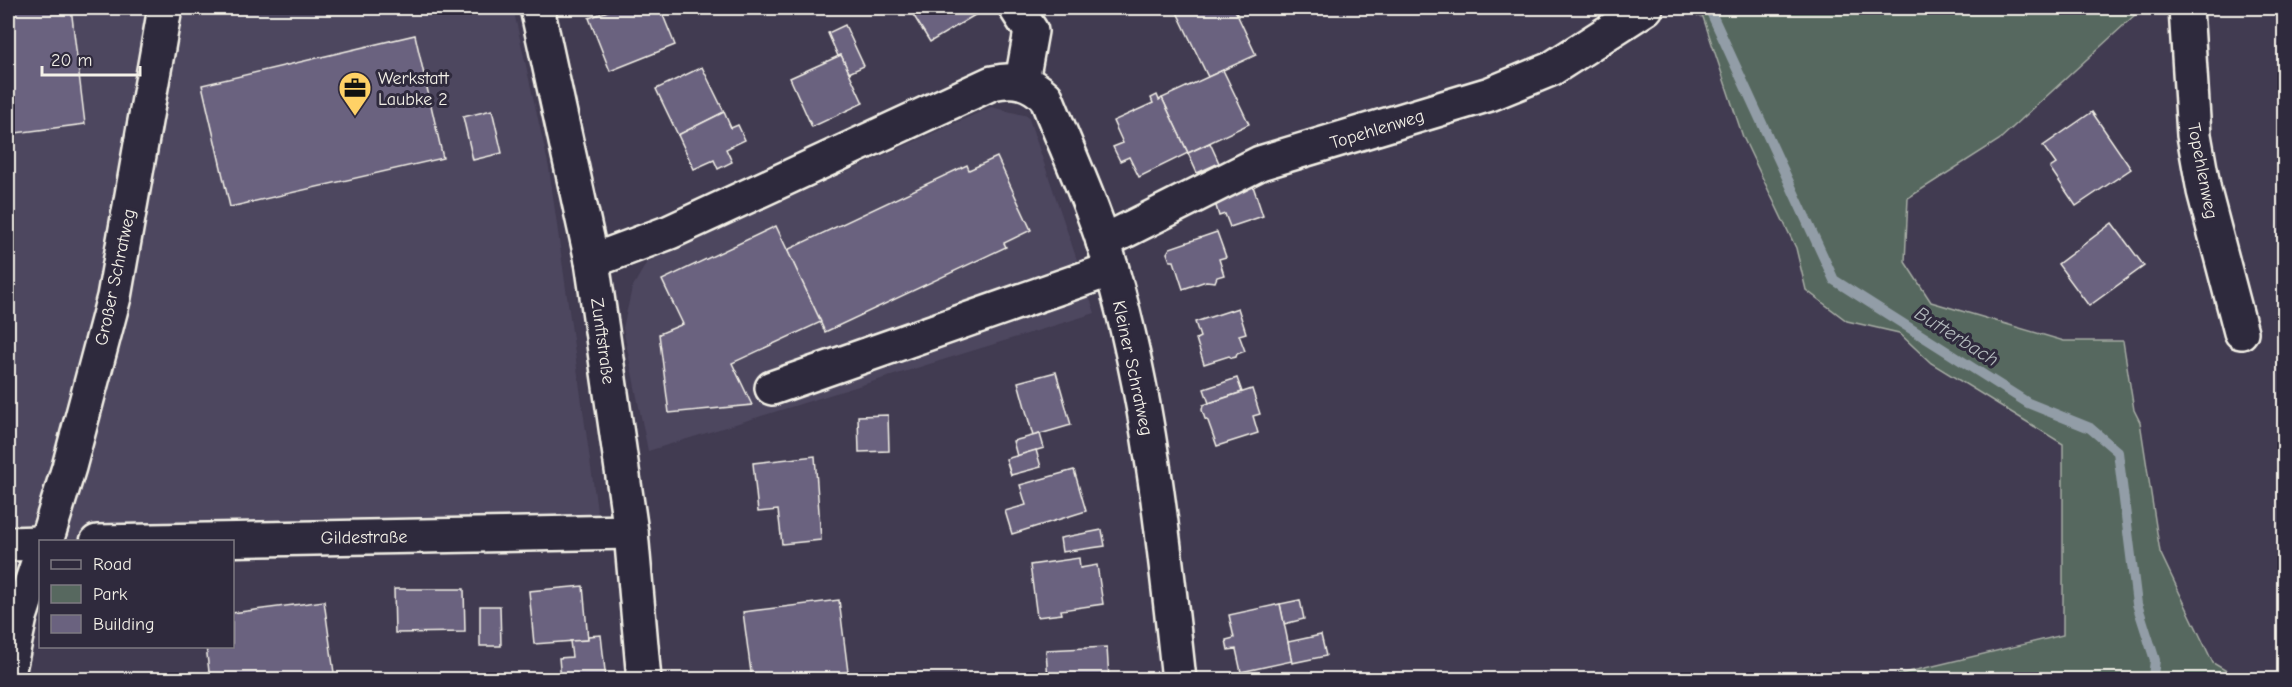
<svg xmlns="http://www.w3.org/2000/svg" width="2292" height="687" viewBox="0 0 2292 687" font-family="'Comic Neue',sans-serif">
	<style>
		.built { fill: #4d475f }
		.green { fill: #57685f; stroke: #a6aca4; stroke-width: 1.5 }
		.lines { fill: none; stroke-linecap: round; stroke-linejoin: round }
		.stream { stroke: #929da7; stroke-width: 10 }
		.building { fill: #6a627f; stroke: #f4f1e8; stroke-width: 1.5 }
		.minor-casing { stroke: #f4f1e8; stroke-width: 38 }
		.minor { stroke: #2f2a3d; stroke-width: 33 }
		.labels { text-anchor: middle; stroke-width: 6; stroke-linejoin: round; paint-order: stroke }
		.poi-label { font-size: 18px; fill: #f4f1e8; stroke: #2f2a3d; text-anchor: start }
		.street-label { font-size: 18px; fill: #f4f1e8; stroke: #2f2a3d }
		.water-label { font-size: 20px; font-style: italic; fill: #b2b9bc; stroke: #2f2a3d }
	</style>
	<rect width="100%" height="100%" fill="#413b51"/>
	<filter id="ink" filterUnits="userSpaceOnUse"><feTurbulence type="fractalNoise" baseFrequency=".0167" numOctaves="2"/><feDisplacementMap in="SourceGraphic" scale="12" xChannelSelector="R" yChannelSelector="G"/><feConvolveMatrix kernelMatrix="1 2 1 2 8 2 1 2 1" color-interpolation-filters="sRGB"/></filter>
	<g filter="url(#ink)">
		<!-- built -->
		<g class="built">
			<path d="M8,8H513L549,168L603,553L578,545L338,552L233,559L232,542H40V572L8,576Z"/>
			<path d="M991,107L1028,116L1095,313L648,451L623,328L632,288L647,262Z"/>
		</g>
		<!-- green -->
		<path class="green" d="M1669,8H2132L2136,14L1999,140L1908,198L1905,262L1931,302L2064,341H2123L2134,410L2140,422L2160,552L2213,663L2240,679H1879L2063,635V444L1931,363L1899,333L1847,321L1806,290L1796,248L1743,137L1703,17Z"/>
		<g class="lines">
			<!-- stream -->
			<path class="stream" d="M1709,8L1834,280L2028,403L2090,428L2118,452L2137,604L2155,660L2153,676L2148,680"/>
		</g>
		<!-- building -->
		<g class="building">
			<path d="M8,8H71L85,124L8,134Z"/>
			<path d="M616,8H660L675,45L610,71L589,18Z"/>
			<path d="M909,8H971L975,15L930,42Z"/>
			<path d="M1175,8H1234L1256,55L1208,77Z"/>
			<path d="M845,25L864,66L849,73L841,55L838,56L828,33Z"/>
			<path d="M415,35L443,158L230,207L202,85Z"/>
			<path d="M841,55L863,103L812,127L790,78Z"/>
			<path d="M702,67L724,112L678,135L656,89Z"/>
			<path d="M1223,70L1249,124L1188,153L1162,98Z"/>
			<path d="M1157,95L1159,100L1162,98L1188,153L1139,177L1129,157L1120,161L1113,147L1123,143L1113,121L1153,103L1151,98Z"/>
			<path d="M492,110L502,153L473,160L463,117Z"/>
			<path d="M724,112L731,128L738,125L745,140L726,149L732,162L718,169L714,160L694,169L678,135Z"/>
			<path d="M2092,112L2131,169L2076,206L2050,168L2056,164L2043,146Z"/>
			<path d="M1210,143L1219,163L1197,173L1188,153Z"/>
			<path d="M997,157L1031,230L1004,243L1006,247L825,332L787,250L967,165L969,170Z"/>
			<path d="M1253,186L1263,216L1230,227L1225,214L1219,216L1214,199Z"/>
			<path d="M2112,223L2144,266L2089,306L2058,264Z"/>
			<path d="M776,226L821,322L732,363L752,405L669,413L659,334L683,324L662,280Z"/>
			<path d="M1217,232L1226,257L1219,259L1224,275L1217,277L1215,282L1206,281L1183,289L1174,261H1170L1167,253L1170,248Z"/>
			<path d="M1238,308L1246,333L1239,335L1245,351L1237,354L1236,357L1232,358L1229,356L1204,364L1196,339L1200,337L1195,322Z"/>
			<path d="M1056,372L1071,425L1033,436L1018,382Z"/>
			<path d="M1237,378L1242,392L1209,403L1204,389Z"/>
			<path d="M1252,389L1260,414L1253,416L1258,433L1217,446L1208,421L1205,419L1202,410L1203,405Z"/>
			<path d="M888,415L889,451L859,452L858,416Z"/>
			<path d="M1040,434L1044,448L1017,456L1013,441Z"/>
			<path d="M1036,450L1041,467L1011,475L1006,459Z"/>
			<path d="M815,456L821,540L782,544L778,510L758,512L753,463Z"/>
			<path d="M1074,470L1086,511L1012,534L1005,511L1026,505L1020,485Z"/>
			<path d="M1102,530L1105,546L1062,552L1060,538Z"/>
			<path d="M1079,558L1080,568L1097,565L1103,604L1061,610L1062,614L1037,617L1030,565Z"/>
			<path d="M583,586L588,640L534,644L529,591Z"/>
			<path d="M394,589H464L465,632L395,633Z"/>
			<path d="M839,600L848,672L787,680H752L743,612Z"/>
			<path d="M1300,600L1304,619L1284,624L1280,604Z"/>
			<path d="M324,601L335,680H210L206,646H232V613Z"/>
			<path d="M1280,604L1292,661L1241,672L1236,649L1228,650L1226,640L1234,638L1229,615Z"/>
			<path d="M480,606H500L501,646H480Z"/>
			<path d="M601,635L606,680H561L559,658L572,657L570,641L588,640V636Z"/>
			<path d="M1321,635L1326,656L1292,663L1288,642Z"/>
			<path d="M1107,647L1109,680H1048L1046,650Z"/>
			<path d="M399,674V680H363V676Z"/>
		</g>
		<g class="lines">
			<!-- minor casing -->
			<g class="minor-casing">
				<g id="minor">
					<path d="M537,8L592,261L631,532L644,680"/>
					<path d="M1016,8L1031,31L1022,81"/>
					<path d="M2186,8L2194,135L2204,191L2241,332"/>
					<path d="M1103,242L1260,163L1490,94L1551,69L1646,8"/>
					<path d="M592,261L670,232L992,83C1015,78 1029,81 1046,97C1068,153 1095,209 1111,267C1150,401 1164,541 1179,680"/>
					<path d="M772,388L1112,269"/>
					<path d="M46,542L69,467L114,297L165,8"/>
					<path d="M97,542L631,532"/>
					<path d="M8,544L40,543"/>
					<path d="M8,674L20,617L40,557"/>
				</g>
			</g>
			<!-- minor -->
			<use href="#minor" class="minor"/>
		</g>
	</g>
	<!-- icons -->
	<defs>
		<g id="office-pin" transform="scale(1.725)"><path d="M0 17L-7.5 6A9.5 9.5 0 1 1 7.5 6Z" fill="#ffd166" stroke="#2f2a3d"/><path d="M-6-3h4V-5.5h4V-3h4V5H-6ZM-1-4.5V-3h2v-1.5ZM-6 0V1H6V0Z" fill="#111"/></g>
	</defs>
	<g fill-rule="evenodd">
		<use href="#office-pin" x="355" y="88"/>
	</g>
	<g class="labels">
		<!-- poi labels -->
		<g class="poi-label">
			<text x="378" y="84">Werkstatt<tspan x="378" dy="21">Laubke 2</tspan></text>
		</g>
		<!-- street labels -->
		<g class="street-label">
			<text transform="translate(1377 129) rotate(-17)" y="6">Topehlenweg</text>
			<text transform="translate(2203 171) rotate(79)" y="6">Topehlenweg</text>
			<text transform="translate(115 277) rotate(-78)" y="6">Großer Schratweg</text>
			<text transform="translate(603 341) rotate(82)" y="6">Zunftstraße</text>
			<text transform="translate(1133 368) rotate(78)" y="6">Kleiner Schratweg</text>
			<text transform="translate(364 537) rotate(-1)" y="6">Gildestraße</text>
		</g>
		<!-- water labels -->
		<g class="water-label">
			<text transform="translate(1957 336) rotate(32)" y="7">Butterbach</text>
		</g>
	</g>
	<!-- margin -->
	<rect width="2292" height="687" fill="none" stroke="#2f2a3d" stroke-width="30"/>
	<rect x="15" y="15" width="2262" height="657" fill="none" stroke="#f4f1e8" stroke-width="2" filter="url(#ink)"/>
	<!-- legend -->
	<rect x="39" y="540" width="195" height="108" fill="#2f2a3d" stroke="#7e7a81" stroke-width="1.5"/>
	<rect x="51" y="560" width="30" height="9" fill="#2f2a3d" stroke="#7e7a81" stroke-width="1.5"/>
	<text x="93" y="570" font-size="18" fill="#f4f1e8">Road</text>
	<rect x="51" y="585" width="30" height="18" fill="#57685f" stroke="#7e7a81" stroke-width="1.5"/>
	<text x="93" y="600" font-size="18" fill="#f4f1e8">Park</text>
	<rect x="51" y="615" width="30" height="18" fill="#6a627f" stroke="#7e7a81" stroke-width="1.5"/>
	<text x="93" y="630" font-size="18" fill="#f4f1e8">Building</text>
	<!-- scale -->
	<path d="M42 66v9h98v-9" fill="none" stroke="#f4f1e8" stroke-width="3"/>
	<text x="51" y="66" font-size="18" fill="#f4f1e8" stroke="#2f2a3d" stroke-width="4.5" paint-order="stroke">20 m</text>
</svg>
